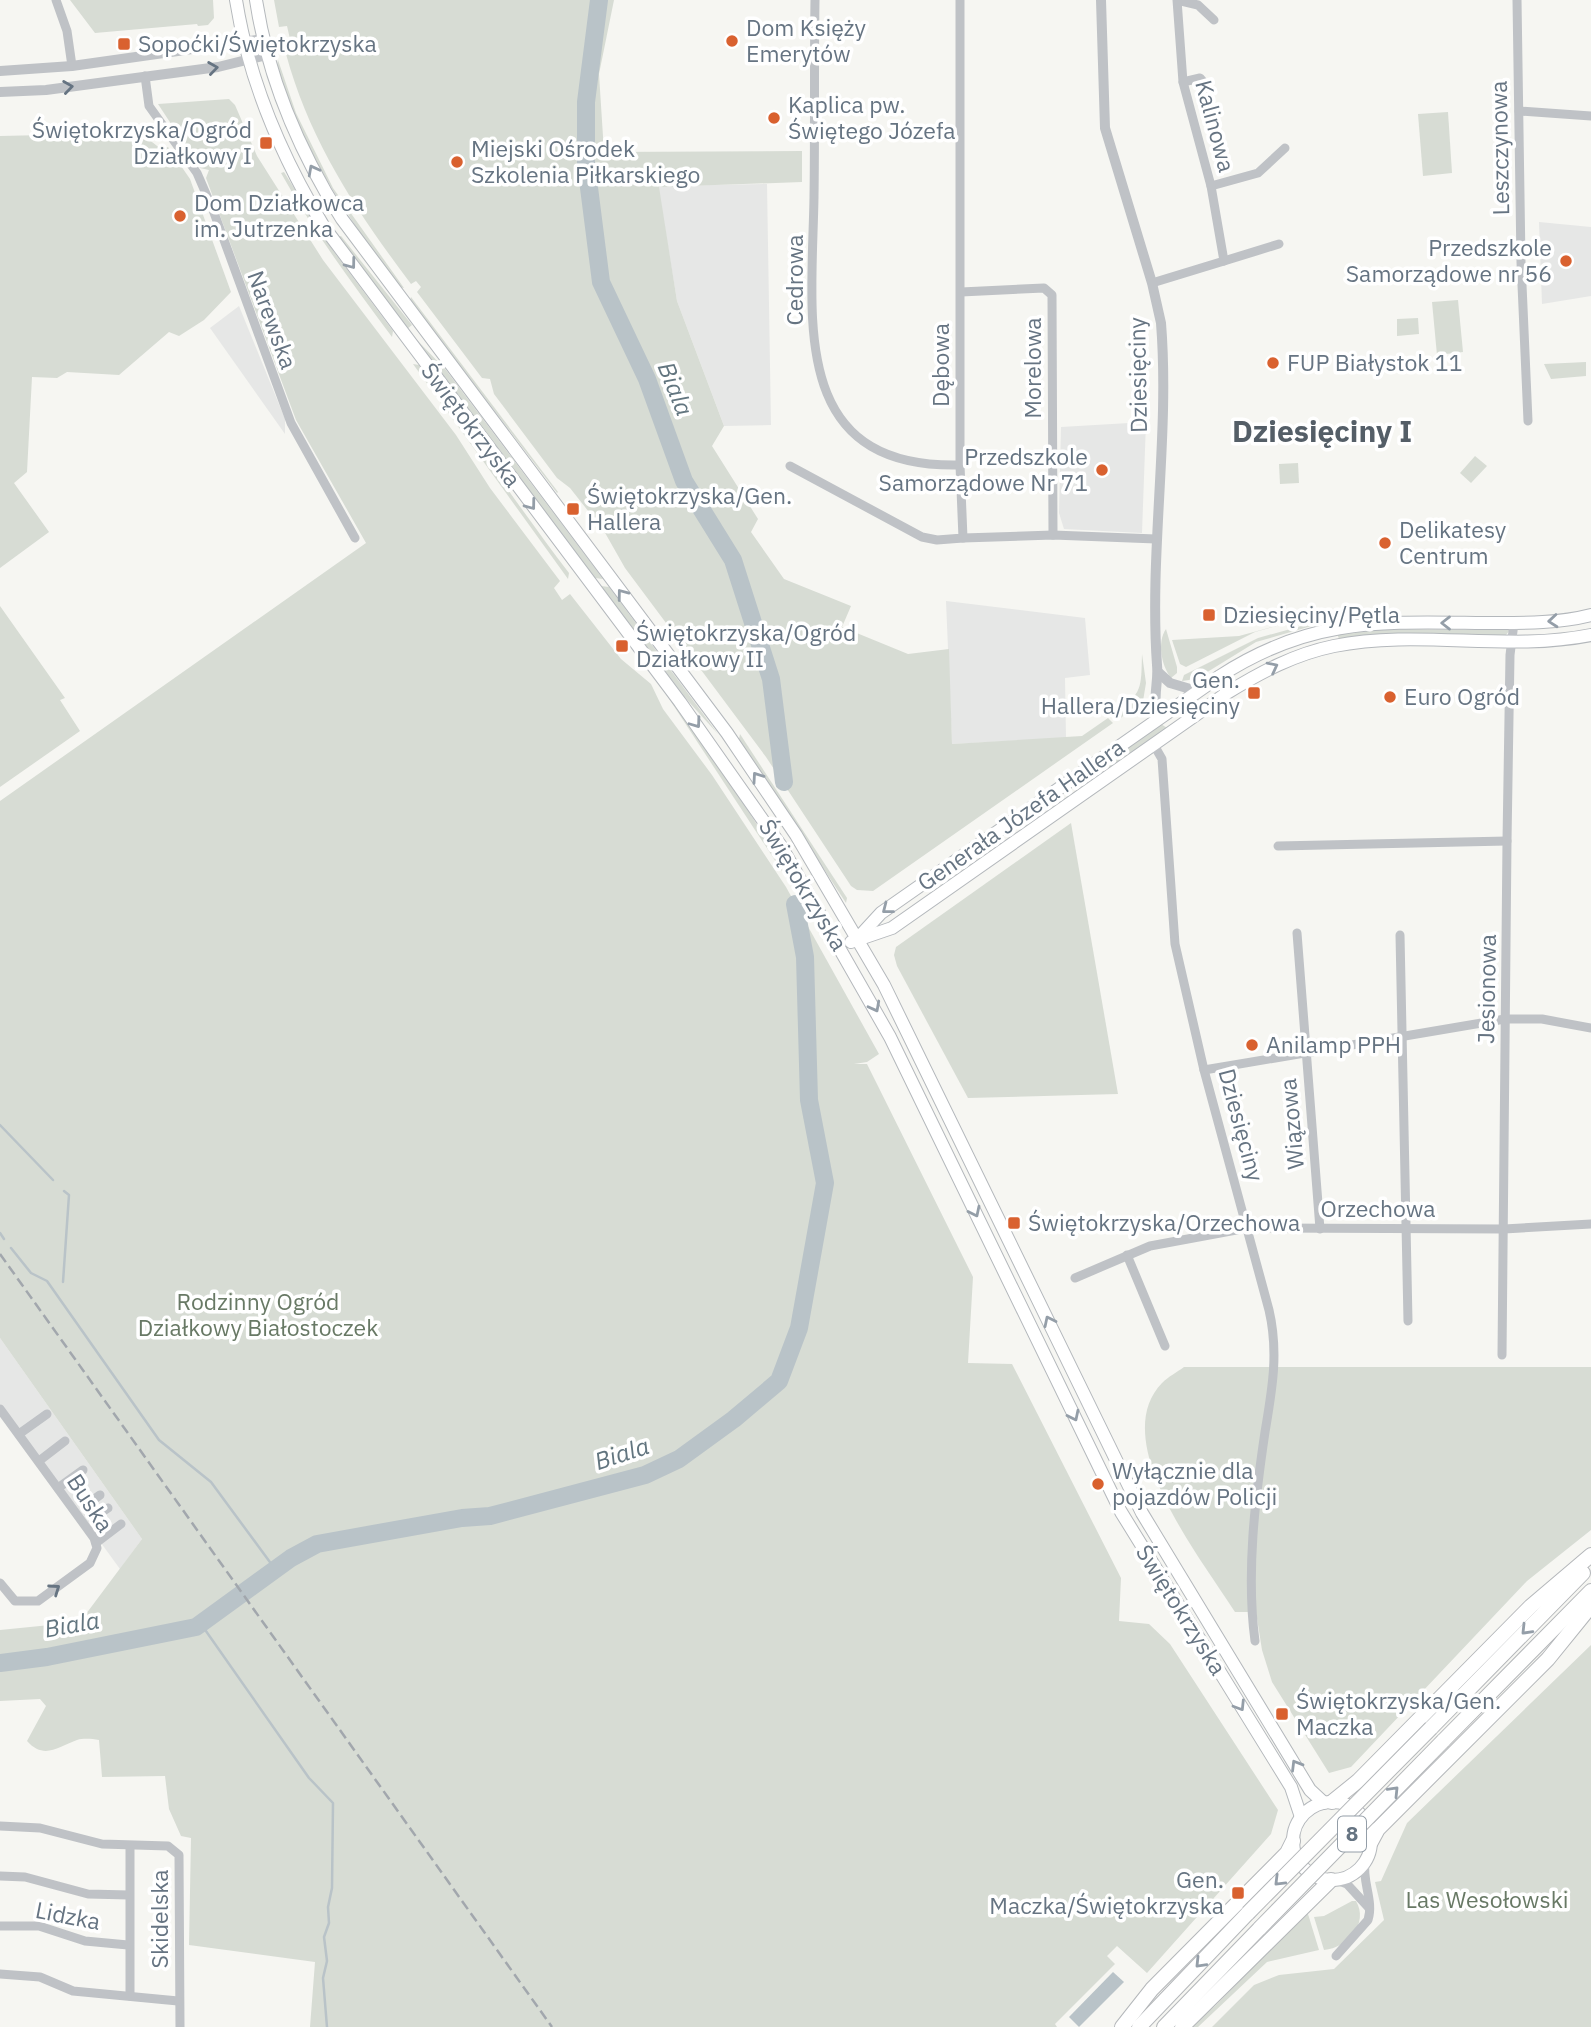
<svg xmlns="http://www.w3.org/2000/svg" width="1591" height="2027" viewBox="0 0 1591 2027" font-family="'IBM Plex Sans',sans-serif">
	<style>
		.built { fill: #e6e7e6 }
		.green { fill: #d7dcd4 }
		.water { fill: #b9c3c8 }
		.lines { fill: none; stroke-linecap: round; stroke-linejoin: round }
		.stream { stroke: #b9c3c8; stroke-width: 2.5 }
		.river { stroke: #b9c3c8; stroke-width: 18 }
		.secondary-casing { stroke: #b4b8bc; stroke-width: 14 }
		.trunk-casing { stroke: #b4b7ba; stroke-width: 16 }
		.minor { stroke: #bfc2c6; stroke-width: 9 }
		.tertiary { stroke: #bfc2c6; stroke-width: 10 }
		.secondary { stroke: #fff; stroke-width: 12 }
		.trunk { stroke: #fff; stroke-width: 14 }
		.rail { stroke: #a2a7ad; stroke-width: 2.5; stroke-dasharray: 10 5; stroke-linecap: butt }
		.trunk-bridge-casing { stroke: #b4b7ba; stroke-width: 16; stroke-linecap: butt }
		.trunk-bridge { stroke: #fff; stroke-width: 14 }
		.oneway { stroke: #667482 }
		.oneway2 { stroke: #949ea8 }
		.poi-dot { fill: #d9612f; stroke: #fff; stroke-width: 2.5 }
		.labels { text-anchor: middle; stroke-width: 7; stroke-linejoin: round; paint-order: stroke }
		.shield { fill: #fff; stroke: #949ea8; stroke-width: 2 }
		.shield-label { font-size: 21px; font-weight: bold; fill: #667482 }
		.poi-label { font-size: 23px; fill: #667482; stroke: #fff; text-anchor: start }
		.street-label { font-size: 23px; fill: #667482; stroke: #fff }
		.park-label { font-size: 23px; fill: #687965; stroke: #fff }
		.water-label { font-size: 24px; font-style: italic; fill: #62757f; stroke: #fff }
		.district-label { font-size: 30px; font-weight: bold; fill: #545e67; stroke: #fff }
	</style>
	<rect width="100%" height="100%" fill="#f6f6f2"/>
	<!-- built -->
	<g class="built">
		<path d="M767,184L771,425L724,426L677,301L658,186Z"/>
		<path d="M1539,222L1591,227V296L1542,304Z"/>
		<path d="M239,306L285,419V434L210,328Z"/>
		<path d="M1146,422L1142,533L1064,529L1059,513L1061,427Z"/>
		<path d="M946,601L1085,618L1090,675L1065,678L1066,738L952,744Z"/>
		<path d="M0,1338L142,1539L120,1569L0,1404Z"/>
	</g>
	<!-- green -->
	<g class="green">
		<path d="M70,0H213L214,18L208,25L198,26L197,24L95,33Z"/>
		<path d="M274,0H614L599,74L604,152L802,151V182L659,187L677,301L724,426L712,446L758,519L751,532L784,579L851,606L842,627L908,654L949,649L952,744L1082,736L1108,718L1113,723L873,891L857,890L851,886L766,757L625,568L604,531L570,488L557,478L494,394L490,379L482,378L417,292L421,287L416,281L411,284C357,212 310,142 286,54L293,52L287,26L279,27Z"/>
		<path d="M278,60L296,113L333,188L404,288L399,287C355,227 313,167 287,96C283,85 275,71 278,60Z"/>
		<path d="M229,99L235,105L257,156L323,260L456,435L490,488L560,581L554,588L562,600L570,594L621,659L651,684L663,709L712,775L786,887L879,1054L867,1062L854,1064H867L973,1277L968,1363L1012,1364L1121,1578L1119,1621L1149,1624L1170,1644L1278,1810L1271,1834L1147,1973L1117,1946L1107,1956L1115,1964L1055,2024L1057,2027H310L315,1962L189,1945L191,1838L181,1836L169,1809L165,1776L102,1777L99,1740C92,1739 84,1738 77,1740C58,1747 44,1760 27,1741L46,1706L40,1699L0,1701V1630L80,1622L142,1539L0,1338V801L366,543L296,420L206,178L209,170L200,168L158,104Z"/>
		<path d="M1448,112L1452,173L1423,176L1418,114Z"/>
		<path d="M132,133L143,135L161,149L168,147L190,179L231,292L204,320L179,336L169,332L119,375L67,372L57,378L32,377L27,472L14,483L49,532L0,568V136Z"/>
		<path d="M284,172L334,252L393,331L392,337C352,283 313,231 281,173Z"/>
		<path d="M341,236L412,325L407,329L338,237Z"/>
		<path d="M411,297L558,492L557,493L410,300Z"/>
		<path d="M1458,300L1463,352L1437,355L1432,302Z"/>
		<path d="M1418,318L1419,334L1397,336V319Z"/>
		<path d="M414,337L446,370L603,579L595,578Z"/>
		<path d="M1586,362V376L1551,379L1544,364Z"/>
		<path d="M413,364L419,365C470,434 517,505 569,573L568,579Z"/>
		<path d="M1475,456L1487,466L1471,483L1460,473Z"/>
		<path d="M1298,463L1299,483L1280,484L1279,464Z"/>
		<path d="M601,586L609,587L718,734L688,701Z"/>
		<path d="M0,606L65,698L60,700L80,731L0,787Z"/>
		<path d="M1287,623L1255,632L1186,667L1180,664L1172,640L1239,636Z"/>
		<path d="M1312,623L1315,625L1256,642L1196,679L1182,681L1184,675L1258,638Z"/>
		<path d="M1166,629L1177,667V673L1171,678C1161,665 1157,642 1166,629Z"/>
		<path d="M1381,629L1510,630L1505,636L1339,639L1337,633Z"/>
		<path d="M1142,654L1146,683L1143,701L1118,720L1115,713C1143,693 1141,688 1142,654Z"/>
		<path d="M664,691L725,774L818,921L814,920Z"/>
		<path d="M1161,724L1167,728L1108,769L1105,765Z"/>
		<path d="M740,734L847,898L846,903L739,739Z"/>
		<path d="M1071,823L1118,1094L968,1098L897,966L894,955L896,947Z"/>
		<path d="M1184,1367H1591V1530L1527,1581L1351,1767L1329,1773L1272,1682L1262,1650L1256,1612H1235C1203,1561 1106,1441 1162,1383C1168,1377 1177,1372 1184,1367Z"/>
		<path d="M1591,1645V2027H1212L1254,1985L1279,1975L1334,1969L1384,1920L1375,1882L1381,1881L1407,1823Z"/>
		<path d="M1352,1901H1356C1369,1923 1348,1948 1324,1950L1314,1917L1324,1916Z"/>
		<path d="M1304,1914H1308L1319,1950L1267,1962L1198,2027H1190L1215,2006Z"/>
	</g>
	<!-- water -->
	<path class="water" d="M1113,1972L1124,1982L1079,2027L1069,2017Z"/>
	<g class="lines">
		<!-- stream -->
		<g class="stream">
			<path d="M0,1125L53,1180"/>
			<path d="M0,1233L4,1239"/>
			<path d="M11,1248L31,1273L47,1281L159,1440L211,1482L275,1569"/>
			<path d="M63,1282L69,1195L64,1191"/>
			<path d="M201,1624L309,1778L333,1803L332,1888L328,1907L329,1923L324,1937L327,1961L323,1978L327,2027"/>
		</g>
		<!-- river -->
		<g class="river">
			<path d="M599,0L586,102V164L601,282L647,379L684,481L733,560L771,679L784,782"/>
			<path d="M0,1663L47,1657L196,1627L291,1558L317,1544L462,1518L490,1516L645,1475L679,1459L734,1419L779,1381L799,1328L825,1183L809,1100L805,957L795,904"/>
		</g>
		<!-- secondary casing -->
		<g class="secondary-casing">
			<g id="secondary">
				<path d="M236,0C249,82 281,156 324,227L680,702L781,846L890,1037L1121,1512L1291,1787L1301,1817"/>
				<path d="M256,0C268,79 299,151 342,219L727,733L796,835L884,985L1142,1513L1310,1790L1324,1803"/>
				<path d="M858,938L881,913L1220,676C1311,617 1381,622 1484,623C1520,623 1556,624 1591,615"/>
				<path d="M851,942L892,928L1227,693C1261,672 1295,654 1334,646C1419,629 1507,652 1591,635"/>
				<circle cx="1332" cy="1841" r="39"/>
			</g>
		</g>
		<!-- trunk casing -->
		<g class="trunk-casing">
			<g id="trunk">
				<path d="M1431,1728L1583,1573"/>
				<path d="M1443,1741L1591,1591"/>
				<path d="M1332,1802L1358,1781L1531,1606L1591,1555"/>
				<path d="M1371,1842L1378,1829L1548,1659L1591,1606"/>
				<path d="M1122,2027L1152,1989L1287,1853L1293,1841"/>
				<path d="M1139,2027L1248,1913"/>
				<path d="M1164,2027L1260,1928"/>
				<path d="M1182,2027L1331,1880"/>
			</g>
		</g>
		<!-- minor -->
		<g class="minor">
			<path d="M56,0L67,31L72,66"/>
			<path d="M815,0C814,66 815,131 814,197C812,319 788,469 960,465"/>
			<path d="M1517,0L1521,262L1528,421"/>
			<path d="M145,76L149,106L197,173L213,210L291,423L355,538"/>
			<path d="M1183,82L1200,78L1211,91"/>
			<path d="M1519,111L1591,116"/>
			<path d="M1211,186L1258,173L1285,148"/>
			<path d="M1224,261L1279,244"/>
			<path d="M1152,283L1224,261L1211,186L1183,82L1177,0L1198,5L1214,20"/>
			<path d="M961,292L1044,288L1052,295L1053,535"/>
			<path d="M790,466L922,537L937,540L963,538L960,465V0"/>
			<path d="M963,538L1053,535L1156,539"/>
			<path d="M1154,745L1162,759L1175,944L1204,1070L1269,1310C1279,1353 1272,1390 1265,1432C1255,1499 1246,1574 1255,1641"/>
			<path d="M1278,846L1507,841"/>
			<path d="M1297,933L1320,1229"/>
			<path d="M1400,935L1408,1321"/>
			<path d="M1204,1070L1505,1019H1542L1591,1028"/>
			<path d="M1127,1255L1165,1346"/>
			<path d="M1075,1278L1150,1246L1247,1228L1504,1229L1591,1224"/>
			<path d="M1502,1355L1507,841L1510,655L1514,623"/>
			<path d="M0,1409L94,1538L97,1548L90,1563L38,1601H15L0,1583"/>
			<path d="M19,1434L47,1414"/>
			<path d="M39,1461L65,1441"/>
			<path d="M58,1488L83,1470"/>
			<path d="M100,1495L89,1503V1507L96,1516L108,1508"/>
			<path d="M96,1543L121,1524"/>
			<path d="M0,1826L40,1828L102,1844L168,1846L179,1855L180,2027"/>
			<path d="M0,1876L25,1877L88,1894L129,1895"/>
			<path d="M1337,1880L1347,1884L1369,1908"/>
			<path d="M0,1926H39L85,1941L128,1945"/>
			<path d="M1336,1956L1368,1920C1374,1901 1362,1882 1365,1862"/>
			<path d="M0,1974L40,1977L73,1991L178,2001"/>
			<path d="M130,1996V1847"/>
		</g>
		<!-- tertiary -->
		<g class="tertiary">
			<path d="M1101,0L1105,128L1152,283L1161,323C1170,436 1149,551 1157,665C1159,685 1151,697 1160,717"/>
			<path d="M0,71L72,66L263,39"/>
			<path d="M0,92L46,90L218,67L267,55"/>
			<path d="M1158,672L1170,683L1197,691"/>
		</g>
		<!-- secondary -->
		<use href="#secondary" class="secondary"/>
		<!-- trunk -->
		<use href="#trunk" class="trunk"/>
		<!-- rail -->
		<path class="rail" d="M0,1254L552,2027"/>
		<!-- trunk-bridge casing -->
		<g class="trunk-bridge-casing">
			<g id="trunk-bridge">
				<path d="M1248,1913L1431,1728"/>
				<path d="M1260,1928L1443,1741"/>
			</g>
		</g>
		<!-- trunk-bridge -->
		<use href="#trunk-bridge" class="trunk-bridge"/>
	</g>
	<!-- one-way arrows -->
	<defs><path id="oneway-chevron" d="M-2-3.5L2.5 0L-2 3.5" fill="none" stroke-width="1.6" stroke-linecap="round" stroke-linejoin="round" transform="scale(1.75)"/></defs>
	<g class="oneway">
		<use href="#oneway-chevron" transform="translate(213 68) rotate(-8)"/>
		<use href="#oneway-chevron" transform="translate(68 87) rotate(-8)"/>
		<use href="#oneway-chevron" transform="translate(55 1589) rotate(-35)"/>
	</g>
	<g class="oneway2">
		<use href="#oneway-chevron" transform="translate(313 170) rotate(-118)"/>
		<use href="#oneway-chevron" transform="translate(351 264) rotate(53)"/>
		<use href="#oneway-chevron" transform="translate(531 505) rotate(53)"/>
		<use href="#oneway-chevron" transform="translate(622 594) rotate(-127)"/>
		<use href="#oneway-chevron" transform="translate(1553 621) rotate(175)"/>
		<use href="#oneway-chevron" transform="translate(1446 623) rotate(-180)"/>
		<use href="#oneway-chevron" transform="translate(1273 667) rotate(-27)"/>
		<use href="#oneway-chevron" transform="translate(696 723) rotate(54)"/>
		<use href="#oneway-chevron" transform="translate(757 777) rotate(-125)"/>
		<use href="#oneway-chevron" transform="translate(887 909) rotate(142)"/>
		<use href="#oneway-chevron" transform="translate(875 1007) rotate(62)"/>
		<use href="#oneway-chevron" transform="translate(975 1212) rotate(64)"/>
		<use href="#oneway-chevron" transform="translate(1049 1321) rotate(-116)"/>
		<use href="#oneway-chevron" transform="translate(1074 1416) rotate(64)"/>
		<use href="#oneway-chevron" transform="translate(1526 1630) rotate(134)"/>
		<use href="#oneway-chevron" transform="translate(1240 1706) rotate(58)"/>
		<use href="#oneway-chevron" transform="translate(1296 1765) rotate(-121)"/>
		<use href="#oneway-chevron" transform="translate(1394 1791) rotate(-46)"/>
		<use href="#oneway-chevron" transform="translate(1279 1881) rotate(135)"/>
		<use href="#oneway-chevron" transform="translate(1200 1963) rotate(134)"/>
	</g>
	<!-- markers -->
	<g class="poi-dot">
		<circle cx="732" cy="41" r="7"/>
		<rect x="117" y="37" width="14" height="14" rx="3.5"/>
		<circle cx="774" cy="118" r="7"/>
		<rect x="259" y="136" width="14" height="14" rx="3.5"/>
		<circle cx="457" cy="162" r="7"/>
		<circle cx="180" cy="216" r="7"/>
		<circle cx="1566" cy="261" r="7"/>
		<circle cx="1273" cy="363" r="7"/>
		<circle cx="1102" cy="470" r="7"/>
		<rect x="566" y="502" width="14" height="14" rx="3.5"/>
		<circle cx="1385" cy="543" r="7"/>
		<rect x="1202" y="608" width="14" height="14" rx="3.5"/>
		<rect x="615" y="639" width="14" height="14" rx="3.5"/>
		<rect x="1247" y="686" width="14" height="14" rx="3.5"/>
		<circle cx="1390" cy="697" r="7"/>
		<circle cx="1252" cy="1045" r="7"/>
		<rect x="1007" y="1216" width="14" height="14" rx="3.5"/>
		<circle cx="1098" cy="1484" r="7"/>
		<rect x="1275" y="1707" width="14" height="14" rx="3.5"/>
		<rect x="1231" y="1886" width="14" height="14" rx="3.5"/>
	</g>
	<g class="labels">
		<!-- shield labels -->
		<rect class="shield" x="1338" y="1816.5" width="28" height="35" rx="5"/>
		<g class="shield-label">
			<text x="1352" y="1841">8</text>
		</g>
		<!-- poi labels -->
		<g class="poi-label">
			<text x="746" y="36">Dom Księży<tspan x="746" dy="26">Emerytów</tspan></text>
			<text x="138" y="52">Sopoćki/Świętokrzyska</text>
			<text x="788" y="113">Kaplica pw.<tspan x="788" dy="26">Świętego Józefa</tspan></text>
			<text x="252" y="138" text-anchor="end">Świętokrzyska/Ogród<tspan x="252" dy="26">Działkowy I</tspan></text>
			<text x="471" y="157">Miejski Ośrodek<tspan x="471" dy="26">Szkolenia Piłkarskiego</tspan></text>
			<text x="194" y="211">Dom Działkowca<tspan x="194" dy="26">im. Jutrzenka</tspan></text>
			<text x="1552" y="256" text-anchor="end">Przedszkole<tspan x="1552" dy="26">Samorządowe nr 56</tspan></text>
			<text x="1287" y="371">FUP Białystok 11</text>
			<text x="1088" y="465" text-anchor="end">Przedszkole<tspan x="1088" dy="26">Samorządowe Nr 71</tspan></text>
			<text x="587" y="504">Świętokrzyska/Gen.<tspan x="587" dy="26">Hallera</tspan></text>
			<text x="1399" y="538">Delikatesy<tspan x="1399" dy="26">Centrum</tspan></text>
			<text x="1223" y="623">Dziesięciny/Pętla</text>
			<text x="636" y="641">Świętokrzyska/Ogród<tspan x="636" dy="26">Działkowy II</tspan></text>
			<text x="1240" y="688" text-anchor="end">Gen.<tspan x="1240" dy="26">Hallera/Dziesięciny</tspan></text>
			<text x="1404" y="705">Euro Ogród</text>
			<text x="1266" y="1053">Anilamp PPH</text>
			<text x="1028" y="1231">Świętokrzyska/Orzechowa</text>
			<text x="1112" y="1479">Wyłącznie dla<tspan x="1112" dy="26">pojazdów Policji</tspan></text>
			<text x="1296" y="1709">Świętokrzyska/Gen.<tspan x="1296" dy="26">Maczka</tspan></text>
			<text x="1224" y="1888" text-anchor="end">Gen.<tspan x="1224" dy="26">Maczka/Świętokrzyska</tspan></text>
		</g>
		<!-- street labels -->
		<g class="street-label">
			<text transform="translate(1215 126) rotate(75)" y="8">Kalinowa</text>
			<text transform="translate(1500 148) rotate(-91)" y="8">Leszczynowa</text>
			<text transform="translate(795 280) rotate(-90)" y="8">Cedrowa</text>
			<text transform="translate(272 320) rotate(70)" y="8">Narewska</text>
			<text transform="translate(941 365) rotate(-90)" y="8">Dębowa</text>
			<text transform="translate(1033 368) rotate(-90)" y="8">Morelowa</text>
			<text transform="translate(1138 375) rotate(-91)" y="8">Dziesięciny</text>
			<text transform="translate(471 425) rotate(53)" y="8">Świętokrzyska</text>
			<text transform="translate(1021 815) rotate(-35)" y="8">Generała Józefa Hallera</text>
			<text transform="translate(803 885) rotate(59)" y="8">Świętokrzyska</text>
			<text transform="translate(1487 989) rotate(-89)" y="8">Jesionowa</text>
			<text transform="translate(1292 1124) rotate(-95)" y="8">Wiązowa</text>
			<text transform="translate(1241 1125) rotate(75)" y="8">Dziesięciny</text>
			<text x="1378" y="1217">Orzechowa</text>
			<text transform="translate(90 1503) rotate(57)" y="8">Buska</text>
			<text transform="translate(1181 1610) rotate(58)" y="8">Świętokrzyska</text>
			<text transform="translate(68 1916) rotate(11)" y="8">Lidzka</text>
			<text transform="translate(160 1919) rotate(-90)" y="8">Skidelska</text>
		</g>
		<!-- park labels -->
		<g class="park-label">
			<text x="258" y="1310">Rodzinny Ogród<tspan x="258" dy="26">Działkowy Białostoczek</tspan></text>
			<text x="1487" y="1908">Las Wesołowski</text>
		</g>
		<!-- water labels -->
		<g class="water-label">
			<text transform="translate(675 389) rotate(68)" y="8">Biala</text>
			<text transform="translate(622 1454) rotate(-18)" y="8">Biala</text>
			<text transform="translate(72 1625) rotate(-10)" y="8">Biala</text>
		</g>
		<!-- district labels -->
		<g class="district-label">
			<text x="1322" y="442">Dziesięciny I</text>
		</g>
	</g>
</svg>
